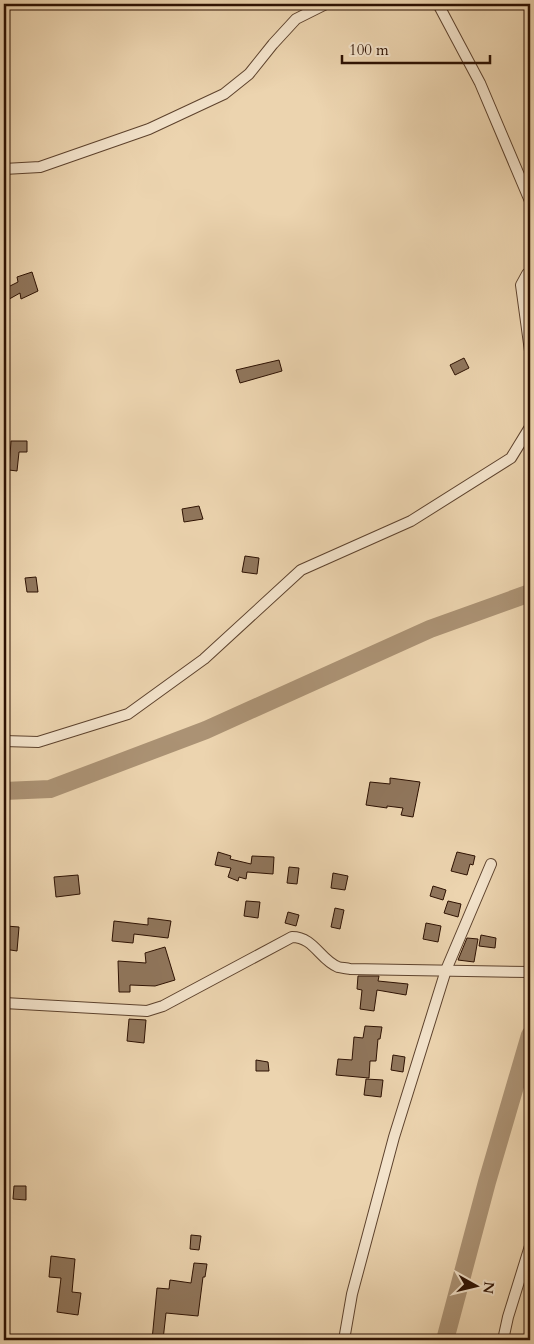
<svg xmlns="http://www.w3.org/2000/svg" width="534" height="1344" viewBox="0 0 534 1344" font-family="Cardo,serif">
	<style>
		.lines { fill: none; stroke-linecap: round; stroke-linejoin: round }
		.river { stroke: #ab9274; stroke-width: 18 }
		.building { fill: #90765c; stroke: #2d1102 }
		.minor-casing { stroke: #5d422d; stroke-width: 12 }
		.minor { stroke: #f3e3cb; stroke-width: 10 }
	</style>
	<rect width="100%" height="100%" fill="#ecd4af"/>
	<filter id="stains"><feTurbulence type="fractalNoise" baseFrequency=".004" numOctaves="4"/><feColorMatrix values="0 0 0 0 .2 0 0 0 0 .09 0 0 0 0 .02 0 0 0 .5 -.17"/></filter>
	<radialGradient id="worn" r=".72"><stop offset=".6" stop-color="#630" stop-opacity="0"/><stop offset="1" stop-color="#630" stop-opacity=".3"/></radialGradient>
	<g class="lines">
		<!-- river -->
		<g class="river">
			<path d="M4,791L50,789L206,730L430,629L530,593"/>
			<path d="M445,1340L487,1182L530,1035"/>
		</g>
	</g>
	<!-- building -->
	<g class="building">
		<path d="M32,272L38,291L21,299L20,293L4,302V289L18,282L17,277Z"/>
		<path d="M464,358L469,368L455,375L450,365Z"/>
		<path d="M279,360L282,371L240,383L236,370Z"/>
		<path d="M11,441H27V452H19L17,471L9,470Z"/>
		<path d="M199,506L203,519L184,522L182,509Z"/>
		<path d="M245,556L259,558L257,574L242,572Z"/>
		<path d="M36,577L38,592H27L25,578Z"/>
		<path d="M390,778L420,782L413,817L401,815L403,808L387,806V808L366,805L370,782L390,784Z"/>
		<path d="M218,852L231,856L230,859L251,864L252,856L274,857L273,874L247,872L246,879L239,877L238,881L228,877L231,868L215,865Z"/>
		<path d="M457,852L475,856L473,865L470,864L467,875L451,871Z"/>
		<path d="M289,867L299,868L297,884L287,883Z"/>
		<path d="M333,873L348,876L345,890L331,888Z"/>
		<path d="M78,875L80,894L56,897L54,877Z"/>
		<path d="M433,886L446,890L443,900L430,896Z"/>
		<path d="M246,901L260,902L258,918L244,916Z"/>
		<path d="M448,901L461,904L458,917L444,913Z"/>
		<path d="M335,908L344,910L340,929L331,927Z"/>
		<path d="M288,912L299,915L296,926L285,923Z"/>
		<path d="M148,918L171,921L168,938L134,934L133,943L112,941L114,921L148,925Z"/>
		<path d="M426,923L441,926L438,942L423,939Z"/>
		<path d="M6,926L19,927L17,951L4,949Z"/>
		<path d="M481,935L496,938L495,948L479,946Z"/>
		<path d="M467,938L478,939L474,962L458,960Z"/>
		<path d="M165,947L175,980L155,986L130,985V992H119L118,961L146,963L145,953Z"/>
		<path d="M358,976H379L378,981L408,984L406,995L377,990L374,1011L360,1009L362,990L357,989Z"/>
		<path d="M129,1019L146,1020L144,1043L127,1041Z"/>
		<path d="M365,1026L382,1027L380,1039H378L376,1061H370L369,1078L336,1075L338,1059L352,1060L354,1037L363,1038Z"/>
		<path d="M393,1055L405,1057L403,1072L391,1070Z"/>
		<path d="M256,1060L268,1062L269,1071H256Z"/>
		<path d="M366,1079L383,1080L381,1097L364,1095Z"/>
		<path d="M14,1186H26V1200L13,1199Z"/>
		<path d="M191,1235L201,1236L199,1250L190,1249Z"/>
		<path d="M51,1256L75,1259L72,1292L81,1293L78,1315L57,1312L61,1278L49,1277Z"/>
		<path d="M194,1263L207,1264L205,1277H203L198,1316L166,1313L163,1340H152L157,1288L169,1289L170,1280L191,1283Z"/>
	</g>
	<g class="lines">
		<!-- minor casing -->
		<g class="minor-casing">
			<g id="minor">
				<path d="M438,4L480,83L530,201"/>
				<path d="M4,169L40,167L149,129L224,94L249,74L273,44L296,19L326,4"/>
				<path d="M530,272L527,274L521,285L530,351"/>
				<path d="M4,741L38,742L128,714L204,659L301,570L411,521L511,458L530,427"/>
				<path d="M4,1003L147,1011L163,1006L292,937C314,937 320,960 338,967C342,968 346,968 350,969L530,972"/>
				<path d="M344,1340L352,1294L394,1137L446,970L491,864"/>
				<path d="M503,1340L508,1317L530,1246"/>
			</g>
		</g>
		<!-- minor -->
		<use href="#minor" class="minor"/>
	</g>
	<!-- margin -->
	<rect width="534" height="1344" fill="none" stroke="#ecd4af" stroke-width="20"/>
	<rect x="5" y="5" width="524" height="1334" fill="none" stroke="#2d1102" stroke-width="2.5"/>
	<rect x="10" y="10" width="514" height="1324" fill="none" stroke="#2d1102"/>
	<!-- north arrow -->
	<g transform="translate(476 1286) rotate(98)" stroke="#f3e3cb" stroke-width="4" paint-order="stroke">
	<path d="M0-4L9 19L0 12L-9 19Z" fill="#2d1102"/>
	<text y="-8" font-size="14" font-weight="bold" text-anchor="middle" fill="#2d1102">N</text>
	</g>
	<!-- scale -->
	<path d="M342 55v8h148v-8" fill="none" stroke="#2d1102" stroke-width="2.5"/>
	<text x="349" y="55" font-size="15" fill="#2d1102" stroke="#f3e3cb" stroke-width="4" paint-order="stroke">100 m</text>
	<rect width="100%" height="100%" filter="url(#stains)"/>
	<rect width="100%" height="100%" fill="url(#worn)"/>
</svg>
